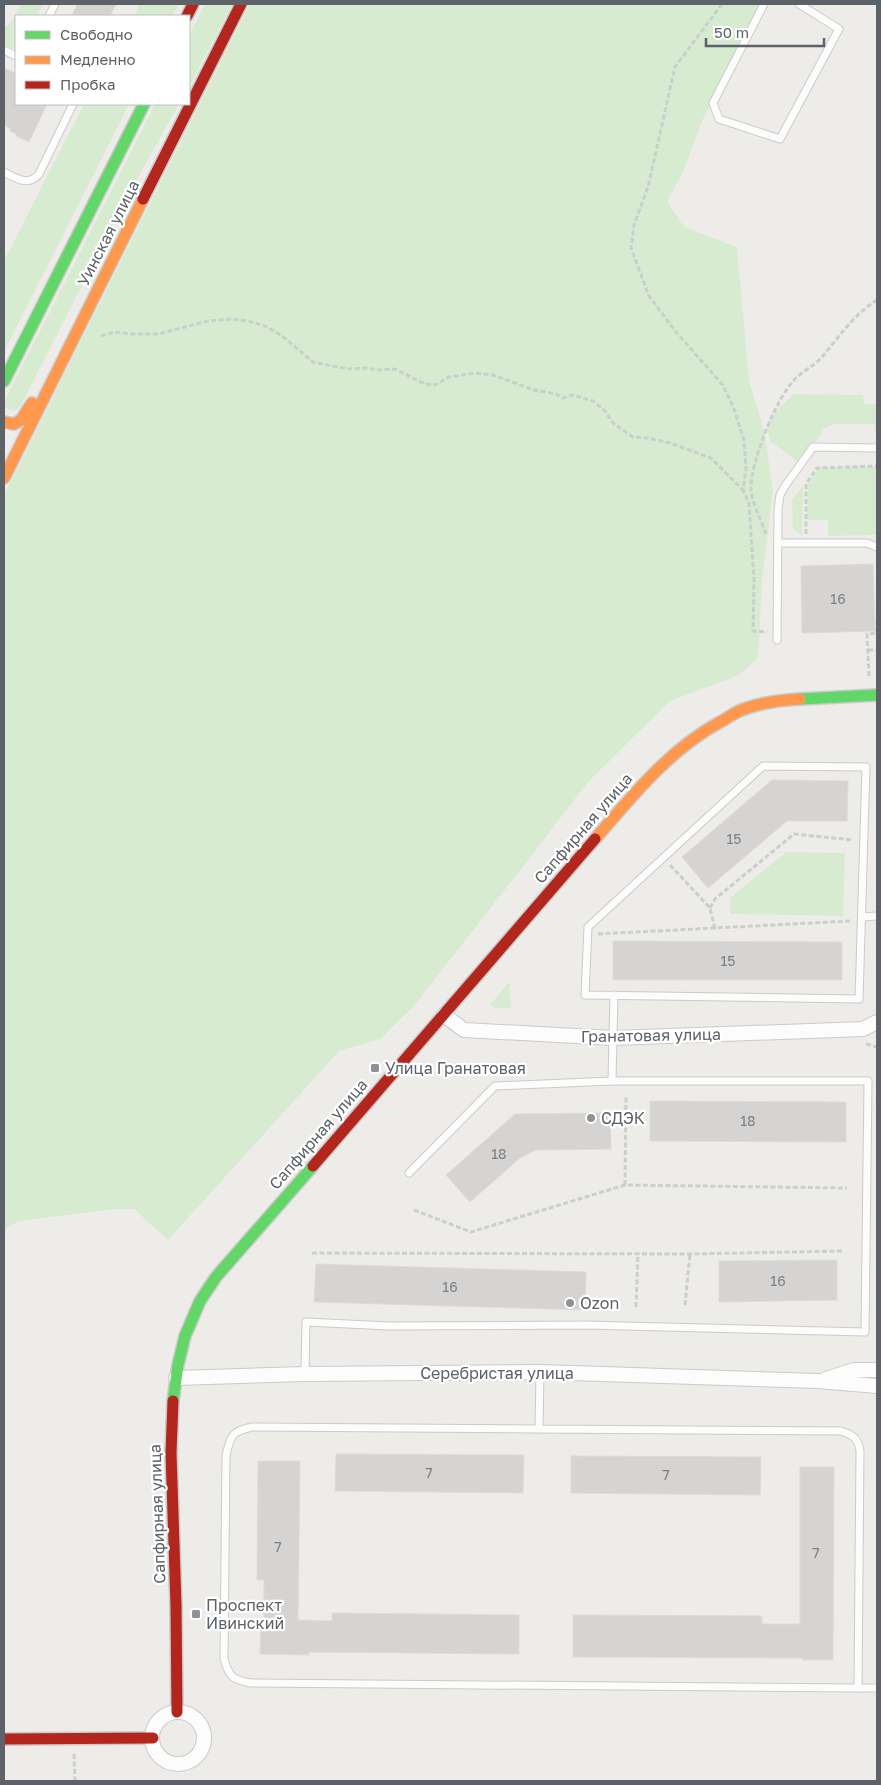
<svg xmlns="http://www.w3.org/2000/svg" width="881" height="1785" viewBox="0 0 881 1785" font-family="'Golos Text',sans-serif">
	<style>
		.green { fill: #d7ebd1 }
		.building { fill: #d6d4d2; stroke: #dedbd6 }
		.lines { fill: none; stroke-linecap: round; stroke-linejoin: round }
		.lane-casing { stroke: #cacbca; stroke-width: 9 }
		.street-casing { stroke: #cacbca; stroke-width: 16 }
		.fast-casing { stroke: #cacaca; stroke-width: 14 }
		.slow-casing { stroke: #cacaca; stroke-width: 14 }
		.jam-casing { stroke: #cacaca; stroke-width: 14 }
		.path { stroke: #c9d0cb; stroke-width: 3; stroke-dasharray: 5 2.5; stroke-linecap: butt }
		.lane { stroke: #fcfcfc; stroke-width: 7 }
		.street { stroke: #fcfcfc; stroke-width: 14 }
		.fast { stroke: #63d668; stroke-width: 11 }
		.slow { stroke: #ff974d; stroke-width: 11 }
		.jam { stroke: #b3261e; stroke-width: 11 }
		.poi-dot { fill: #8f9294; stroke: #fff; stroke-width: 2 }
		.labels { text-anchor: middle; stroke-width: 4.5; stroke-linejoin: round; paint-order: stroke }
		.number-label { font-size: 14px; fill: #7c8083 }
		.street-label { font-size: 16px; fill: #5c6267; stroke: #fff }
		.poi-label { font-size: 16px; fill: #5c6267; stroke: #fff; text-anchor: start }
	</style>
	<rect width="100%" height="100%" fill="#eeece8"/>
	<!-- green -->
	<g class="green">
		<path d="M20,4H42L37,16H16V47L12,48L4,44V28C13,22 18,14 20,4Z"/>
		<path d="M140,4H179L172,16H134Z"/>
		<path d="M205,4H232L189,87V36Z"/>
		<path d="M250,4H761L702,121L684,170L667,202L684,227L737,247L749,381L764,430L773,490L762,580L758,658L739,675L670,701L587,783L532,855L413,1007L380,1039L339,1051L168,1240L134,1209H114L19,1221L4,1229V495Z"/>
		<path d="M84,104H129L4,352V261Z"/>
		<path d="M155,104H179L128,195L21,405L15,411L9,410L4,405L6,398Z"/>
		<path d="M794,394L863,395L864,404H877V435H876L874,424H834L824,429L801,464L770,441L767,426L775,412Z"/>
		<path d="M877,467V535L828,536V520H807L808,485L819,468Z"/>
		<path d="M803,486L802,535L793,529L792,500Z"/>
		<path d="M786,852L845,853L843,916L730,914V898Z"/>
		<path d="M509,982L511,1008C503,1008 496,1010 490,1005Z"/>
	</g>
	<!-- building -->
	<g class="building">
		<path d="M77,4H116L110,16H72Z"/>
		<path d="M4,68L16,73V104H47L29,142L16,136L17,134L10,131L11,129L4,125Z"/>
		<path d="M873,564L875,631L802,633L801,566Z"/>
		<path d="M772,780L848,781L847,821H787L708,888L682,857Z"/>
		<path d="M613,941L842,942V980H613Z"/>
		<path d="M650,1101L846,1102V1142L650,1141Z"/>
		<path d="M610,1113L611,1149L536,1150L520,1158L470,1202L446,1175L515,1114Z"/>
		<path d="M837,1260V1300L719,1302V1261Z"/>
		<path d="M316,1264L586,1272L585,1310L314,1302Z"/>
		<path d="M336,1454L524,1455L523,1493L335,1491Z"/>
		<path d="M571,1456L761,1457L760,1495L571,1493Z"/>
		<path d="M258,1461H300L298,1620L332,1621V1613L519,1615V1654L309,1652V1655L260,1654L261,1623H264V1580H257Z"/>
		<path d="M800,1467H834L833,1660H803V1658L573,1657V1615L762,1616V1624H800Z"/>
	</g>
	<g class="lines">
		<!-- lane casing -->
		<g class="lane-casing">
			<g id="lane">
				<path d="M764,4L713,103L719,119L780,139L839,29L799,4"/>
				<path d="M49,16L55,4"/>
				<path d="M4,50L16,56"/>
				<path d="M4,172C16,178 28,187 39,174L73,104"/>
				<path d="M778,543H867L877,547"/>
				<path d="M777,640L778,509L780,495L785,486L813,447L877,448"/>
				<path d="M763,766L866,767L859,999L585,995L588,927Z"/>
				<path d="M862,917L877,916"/>
				<path d="M612,1081L614,995"/>
				<path d="M305,1374L306,1322L389,1326L585,1325L865,1332L868,1081H612L495,1086L409,1173"/>
				<path d="M539,1429L841,1431C853,1435 858,1438 860,1451L858,1688L251,1683C233,1680 229,1677 224,1659L226,1456C230,1436 232,1431 252,1427L539,1429L540,1372"/>
				<path d="M858,1688H877"/>
			</g>
		</g>
		<!-- street casing -->
		<g class="street-casing">
			<g id="street">
				<path d="M444,1015L464,1030L613,1038L863,1029L877,1022"/>
				<path d="M176,1378L305,1374L540,1372L818,1381L877,1386"/>
				<path d="M826,1379L854,1370H877"/>
				<circle cx="178" cy="1738" r="26"/>
			</g>
		</g>
		<!-- fast casing -->
		<g class="fast-casing">
			<g id="fast">
				<path d="M4,381L144,104"/>
				<path d="M800,699L877,695"/>
				<path d="M173,1401L178,1365L185,1336L200,1301L216,1277L313,1166"/>
			</g>
		</g>
		<!-- slow casing -->
		<g class="slow-casing">
			<g id="slow">
				<path d="M4,422L14,424L21,420L32,403"/>
				<path d="M4,478L143,199"/>
				<path d="M595,839C633,795 669,750 720,722C728,718 735,712 744,709C761,703 781,700 800,699"/>
			</g>
		</g>
		<!-- jam casing -->
		<g class="jam-casing">
			<g id="jam">
				<path d="M187,16L193,4"/>
				<path d="M143,199L241,4"/>
				<path d="M313,1166L595,839"/>
				<path d="M173,1401L171,1453L176,1605L177,1712"/>
				<path d="M4,1739L153,1738"/>
			</g>
		</g>
		<!-- path -->
		<g class="path">
			<path d="M722,4L675,67L648,187L634,225L631,248L649,296L676,332L722,384L733,406L744,440L746,470L743,490L749,503L754,580L753,631L767,632"/>
			<path d="M101,336L114,332L132,334H158L208,321L231,319L248,321L265,326L281,335L313,362L348,369L367,368L377,370L395,369L425,384L435,385L449,377L475,373L493,375L534,390L556,394L563,398L573,395L593,401L605,411L614,424L633,437L648,438L670,443L711,458L743,490"/>
			<path d="M766,534C762,522 752,503 751,490C750,463 776,398 795,379C803,371 814,366 822,357C839,337 854,314 877,300"/>
			<path d="M806,534V484L817,468L877,466"/>
			<path d="M868,650H877"/>
			<path d="M869,676L867,634L877,633V618"/>
			<path d="M670,865L710,908L715,929"/>
			<path d="M710,908L715,899L794,834L853,840"/>
			<path d="M598,934L851,921"/>
			<path d="M866,1044L877,1047"/>
			<path d="M625,1185L626,1096"/>
			<path d="M414,1210L471,1232L625,1185L847,1188"/>
			<path d="M312,1253L690,1254L843,1251"/>
			<path d="M685,1305L690,1254"/>
			<path d="M636,1307L638,1253"/>
			<path d="M74,1754L75,1781"/>
		</g>
		<!-- lane -->
		<use href="#lane" class="lane"/>
		<!-- street -->
		<use href="#street" class="street"/>
		<!-- fast -->
		<use href="#fast" class="fast"/>
		<!-- slow -->
		<use href="#slow" class="slow"/>
		<!-- jam -->
		<use href="#jam" class="jam"/>
	</g>
	<!-- markers -->
	<g class="poi-dot">
		<rect x="370" y="1063" width="10" height="10" rx="2.5"/>
		<circle cx="591" cy="1118" r="5"/>
		<circle cx="570" cy="1303" r="5"/>
		<rect x="191" y="1609" width="10" height="10" rx="2.5"/>
	</g>
	<g class="labels">
		<!-- number labels -->
		<g class="number-label">
			<text x="838" y="604">16</text>
			<text x="734" y="844">15</text>
			<text x="728" y="966">15</text>
			<text x="748" y="1126">18</text>
			<text x="499" y="1159">18</text>
			<text x="778" y="1286">16</text>
			<text x="450" y="1292">16</text>
			<text x="429" y="1478">7</text>
			<text x="666" y="1480">7</text>
			<text x="278" y="1552">7</text>
			<text x="816" y="1558">7</text>
		</g>
		<!-- street labels -->
		<g class="street-label">
			<text transform="translate(108 233) rotate(-63)" y="6">Уинская улица</text>
			<text transform="translate(583 828) rotate(-49)" y="6">Сапфирная улица</text>
			<text transform="translate(651 1035) rotate(-1)" y="6">Гранатовая улица</text>
			<text transform="translate(318 1134) rotate(-49)" y="6">Сапфирная улица</text>
			<text x="497" y="1379">Серебристая улица</text>
			<text transform="translate(157 1514) rotate(-92)" y="6">Сапфирная улица</text>
		</g>
		<!-- poi labels -->
		<g class="poi-label">
			<text x="385" y="1074">Улица Гранатовая</text>
			<text x="601" y="1124">СДЭК</text>
			<text x="580" y="1309">Ozon</text>
			<text x="206" y="1611">Проспект<tspan x="206" dy="18">Ивинский</tspan></text>
		</g>
	</g>
	<!-- border -->
	<rect width="881" height="1785" fill="none" stroke="#5c6267" stroke-width="10"/>
	<!-- legend -->
	<rect x="15" y="15" width="175" height="90" fill="#ffffff" stroke="#bec0c2"/>
	<rect x="25" y="31" width="25" height="8" fill="#63d668" stroke="#bec0c2"/>
	<text x="60" y="40" font-size="15" fill="#5c6267">Свободно</text>
	<rect x="25" y="56" width="25" height="8" fill="#ff974d" stroke="#bec0c2"/>
	<text x="60" y="65" font-size="15" fill="#5c6267">Медленно</text>
	<rect x="25" y="81" width="25" height="8" fill="#b3261e" stroke="#bec0c2"/>
	<text x="60" y="90" font-size="15" fill="#5c6267">Пробка</text>
	<!-- scale -->
	<path d="M706 38v8h118v-8" fill="none" stroke="#5c6267" stroke-width="2.5"/>
	<text x="714" y="38" font-size="15" fill="#5c6267" stroke="#ffffff" stroke-width="4" paint-order="stroke">50 m</text>
</svg>
